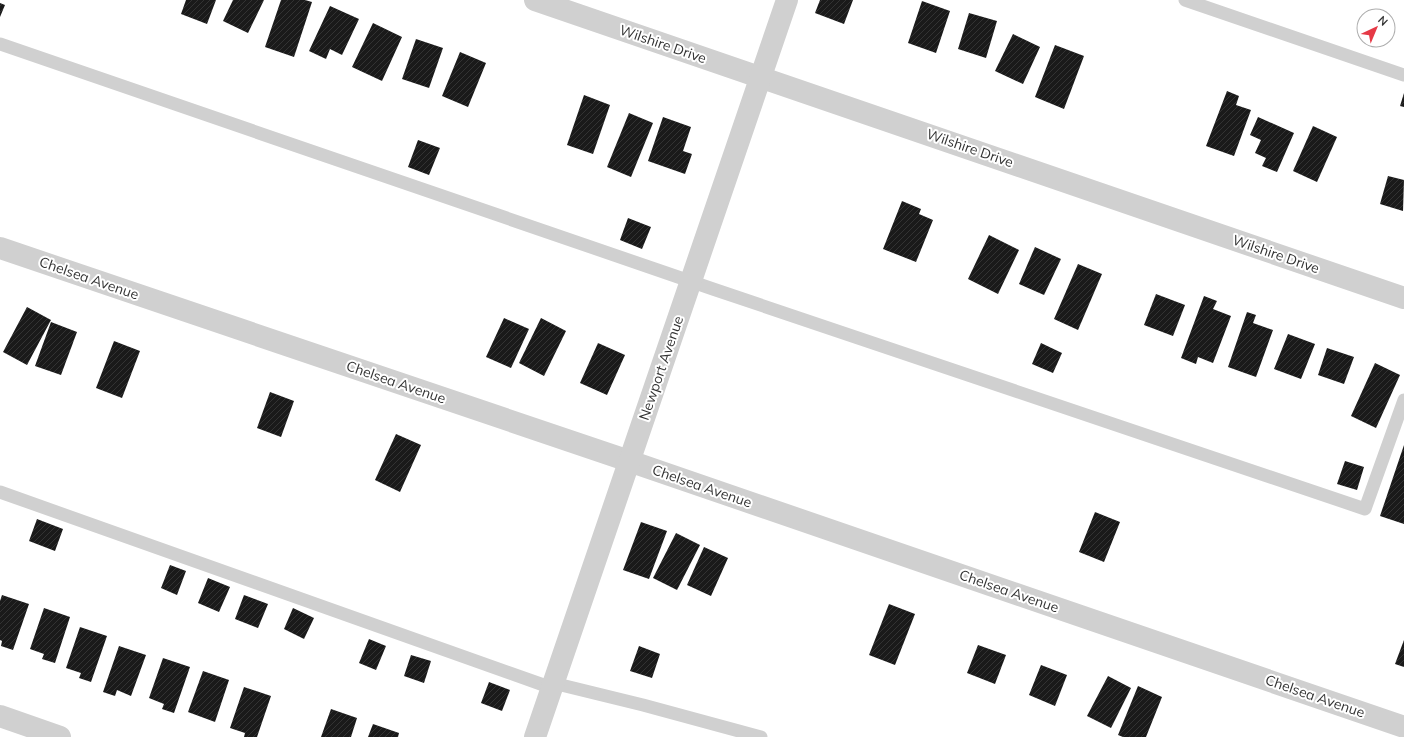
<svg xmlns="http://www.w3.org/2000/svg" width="1404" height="737" viewBox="0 0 1404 737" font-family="Mulish,sans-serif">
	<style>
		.building { fill: url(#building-hatch) }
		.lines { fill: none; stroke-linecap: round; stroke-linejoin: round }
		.lane { stroke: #d0d0d0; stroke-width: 13 }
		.street { stroke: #d0d0d0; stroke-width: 22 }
		.labels { text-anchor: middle; stroke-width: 4; stroke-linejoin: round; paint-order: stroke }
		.street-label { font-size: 14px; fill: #333; stroke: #fff }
	</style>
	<defs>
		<pattern id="building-hatch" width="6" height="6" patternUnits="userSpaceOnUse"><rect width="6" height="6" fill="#1a1a1a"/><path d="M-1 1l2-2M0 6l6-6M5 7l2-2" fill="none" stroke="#333"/></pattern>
	</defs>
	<rect width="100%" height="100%" fill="#fff"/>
	<!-- building -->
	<g class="building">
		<path d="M186,0H216L207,24L181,14Z"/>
		<path d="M233,0H264L248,33L223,21Z"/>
		<path d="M281,0H305L312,2L294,57L265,47Z"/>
		<path d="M820,0H853L844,24L815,13Z"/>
		<path d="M922,1L950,11L936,53L908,43Z"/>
		<path d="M0,3L5,5L0,17Z"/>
		<path d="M330,6L359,19L342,55L330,49L326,59L309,51Z"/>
		<path d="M969,13L997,21L986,58L958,49Z"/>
		<path d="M373,23L402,37L382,81L352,67Z"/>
		<path d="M1013,34L1040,47L1023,84L995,71Z"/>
		<path d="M416,39L443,48L429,88L402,79Z"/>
		<path d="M1055,45L1084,56L1064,109L1035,97Z"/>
		<path d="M460,52L486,63L468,107L442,96Z"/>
		<path d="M1227,91L1239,96L1236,105L1251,110L1234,156L1206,146Z"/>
		<path d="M1404,93V107L1400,106Z"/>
		<path d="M584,95L610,105L593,154L567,145Z"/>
		<path d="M629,113L653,123L631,177L607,167Z"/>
		<path d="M663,117L691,127L683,151L692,154L685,174L648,161Z"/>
		<path d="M1258,117L1294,133L1277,172L1262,166L1266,158L1255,153L1261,140L1250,135Z"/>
		<path d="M1313,126L1337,137L1317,182L1293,171Z"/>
		<path d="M418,140L440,148L429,175L408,167Z"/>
		<path d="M1388,176L1404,180L1403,211L1380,204Z"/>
		<path d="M902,201L921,209L919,214L933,220L916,262L883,249Z"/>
		<path d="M628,218L651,227L642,249L620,240Z"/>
		<path d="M989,235L1019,250L998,294L968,279Z"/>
		<path d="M1035,247L1061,259L1044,295L1019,284Z"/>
		<path d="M1078,264L1102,274L1078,330L1054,319Z"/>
		<path d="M1156,294L1185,305L1173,336L1144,325Z"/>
		<path d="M1204,296L1217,301L1213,309L1231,316L1213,363L1198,357L1196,364L1181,358Z"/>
		<path d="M27,307L51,320L27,365L3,352Z"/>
		<path d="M1247,312L1256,315L1253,323L1273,330L1256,377L1228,367Z"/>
		<path d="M504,318L529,329L511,368L486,357Z"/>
		<path d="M541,318L566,331L544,376L519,363Z"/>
		<path d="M51,322L77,332L61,375L35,366Z"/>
		<path d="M1288,334L1315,344L1301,379L1274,369Z"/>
		<path d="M114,341L140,351L122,398L96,388Z"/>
		<path d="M598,343L625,355L607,395L580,383Z"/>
		<path d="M1041,343L1062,353L1053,373L1032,364Z"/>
		<path d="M1327,348L1354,357L1344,384L1318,375Z"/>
		<path d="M1375,363L1400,375L1376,428L1351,416Z"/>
		<path d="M270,392L294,401L281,437L257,428Z"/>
		<path d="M396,434L421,445L400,492L375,480Z"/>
		<path d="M1404,445V524L1380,516Z"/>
		<path d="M1345,461L1364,467L1357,490L1337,484Z"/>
		<path d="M1095,512L1120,522L1104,562L1079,552Z"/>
		<path d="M37,519L63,529L55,551L29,541Z"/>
		<path d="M641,522L667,531L649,579L623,570Z"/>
		<path d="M676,533L700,545L677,590L653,578Z"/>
		<path d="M704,547L728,558L711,596L687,585Z"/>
		<path d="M170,565L186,571L177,595L161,588Z"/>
		<path d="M208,578L230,587L219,612L198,603Z"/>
		<path d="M2,595L29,604L13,650L1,646L2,641L0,640V601Z"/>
		<path d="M244,595L268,604L258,628L235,619Z"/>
		<path d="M889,604L915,614L895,665L869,655Z"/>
		<path d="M44,608L70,617L55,663L42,659L44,654L30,649Z"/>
		<path d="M293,608L314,618L304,639L284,629Z"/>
		<path d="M80,627L107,636L91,682L79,678L81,673L66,668Z"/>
		<path d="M369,639L386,646L376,670L359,663Z"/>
		<path d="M1404,640V667L1395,664Z"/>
		<path d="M978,645L1006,655L995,684L967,673Z"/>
		<path d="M119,646L146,655L131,696L117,690L115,696L103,692Z"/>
		<path d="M639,646L660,654L652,678L630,671Z"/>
		<path d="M411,655L431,661L424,683L404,676Z"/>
		<path d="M163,658L190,667L174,713L162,709L164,704L149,698Z"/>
		<path d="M1041,665L1067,675L1055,706L1029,695Z"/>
		<path d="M203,671L229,680L215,722L188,712Z"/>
		<path d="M1108,676L1131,688L1111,728L1087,716Z"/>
		<path d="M489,682L510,690L502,711L481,703Z"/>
		<path d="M1138,686L1162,697L1146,737H1123L1118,735Z"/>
		<path d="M244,687L271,696L257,737H244L245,733L230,728Z"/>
		<path d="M331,709L357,718L351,737H321Z"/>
		<path d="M373,724L399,733L398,737H368Z"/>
	</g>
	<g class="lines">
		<!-- lane -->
		<g class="lane">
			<path d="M1185,0L1404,75"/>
			<path d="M0,44L713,289L1365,509L1404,400"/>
			<path d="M0,492L552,688"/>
			<path d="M553,683L643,705L761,737"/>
		</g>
		<!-- street -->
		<g class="street">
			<path d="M535,0L1404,298"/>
			<path d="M0,248L629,461L1404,727"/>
			<path d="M0,716L60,737"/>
			<path d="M535,737L787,0"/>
		</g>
	</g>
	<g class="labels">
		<!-- street labels -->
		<g class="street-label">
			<text transform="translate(663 44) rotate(19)" y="5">Wilshire Drive</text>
			<text transform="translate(970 148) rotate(19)" y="5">Wilshire Drive</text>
			<text transform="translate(1276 254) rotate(19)" y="5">Wilshire Drive</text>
			<text transform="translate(89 278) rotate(19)" y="5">Chelsea Avenue</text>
			<text transform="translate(661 368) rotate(-71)" y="5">Newport Avenue</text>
			<text transform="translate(396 382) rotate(19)" y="5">Chelsea Avenue</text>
			<text transform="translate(702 486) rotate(19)" y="5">Chelsea Avenue</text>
			<text transform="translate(1009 591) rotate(19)" y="5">Chelsea Avenue</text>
			<text transform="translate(1315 696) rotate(19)" y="5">Chelsea Avenue</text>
		</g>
	</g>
	<!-- north arrow -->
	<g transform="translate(1376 28) rotate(44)"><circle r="19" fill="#ffffff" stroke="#adadad"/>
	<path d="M0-3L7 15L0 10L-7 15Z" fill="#e63946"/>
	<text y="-6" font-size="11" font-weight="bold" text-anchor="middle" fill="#333333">N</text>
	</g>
</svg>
